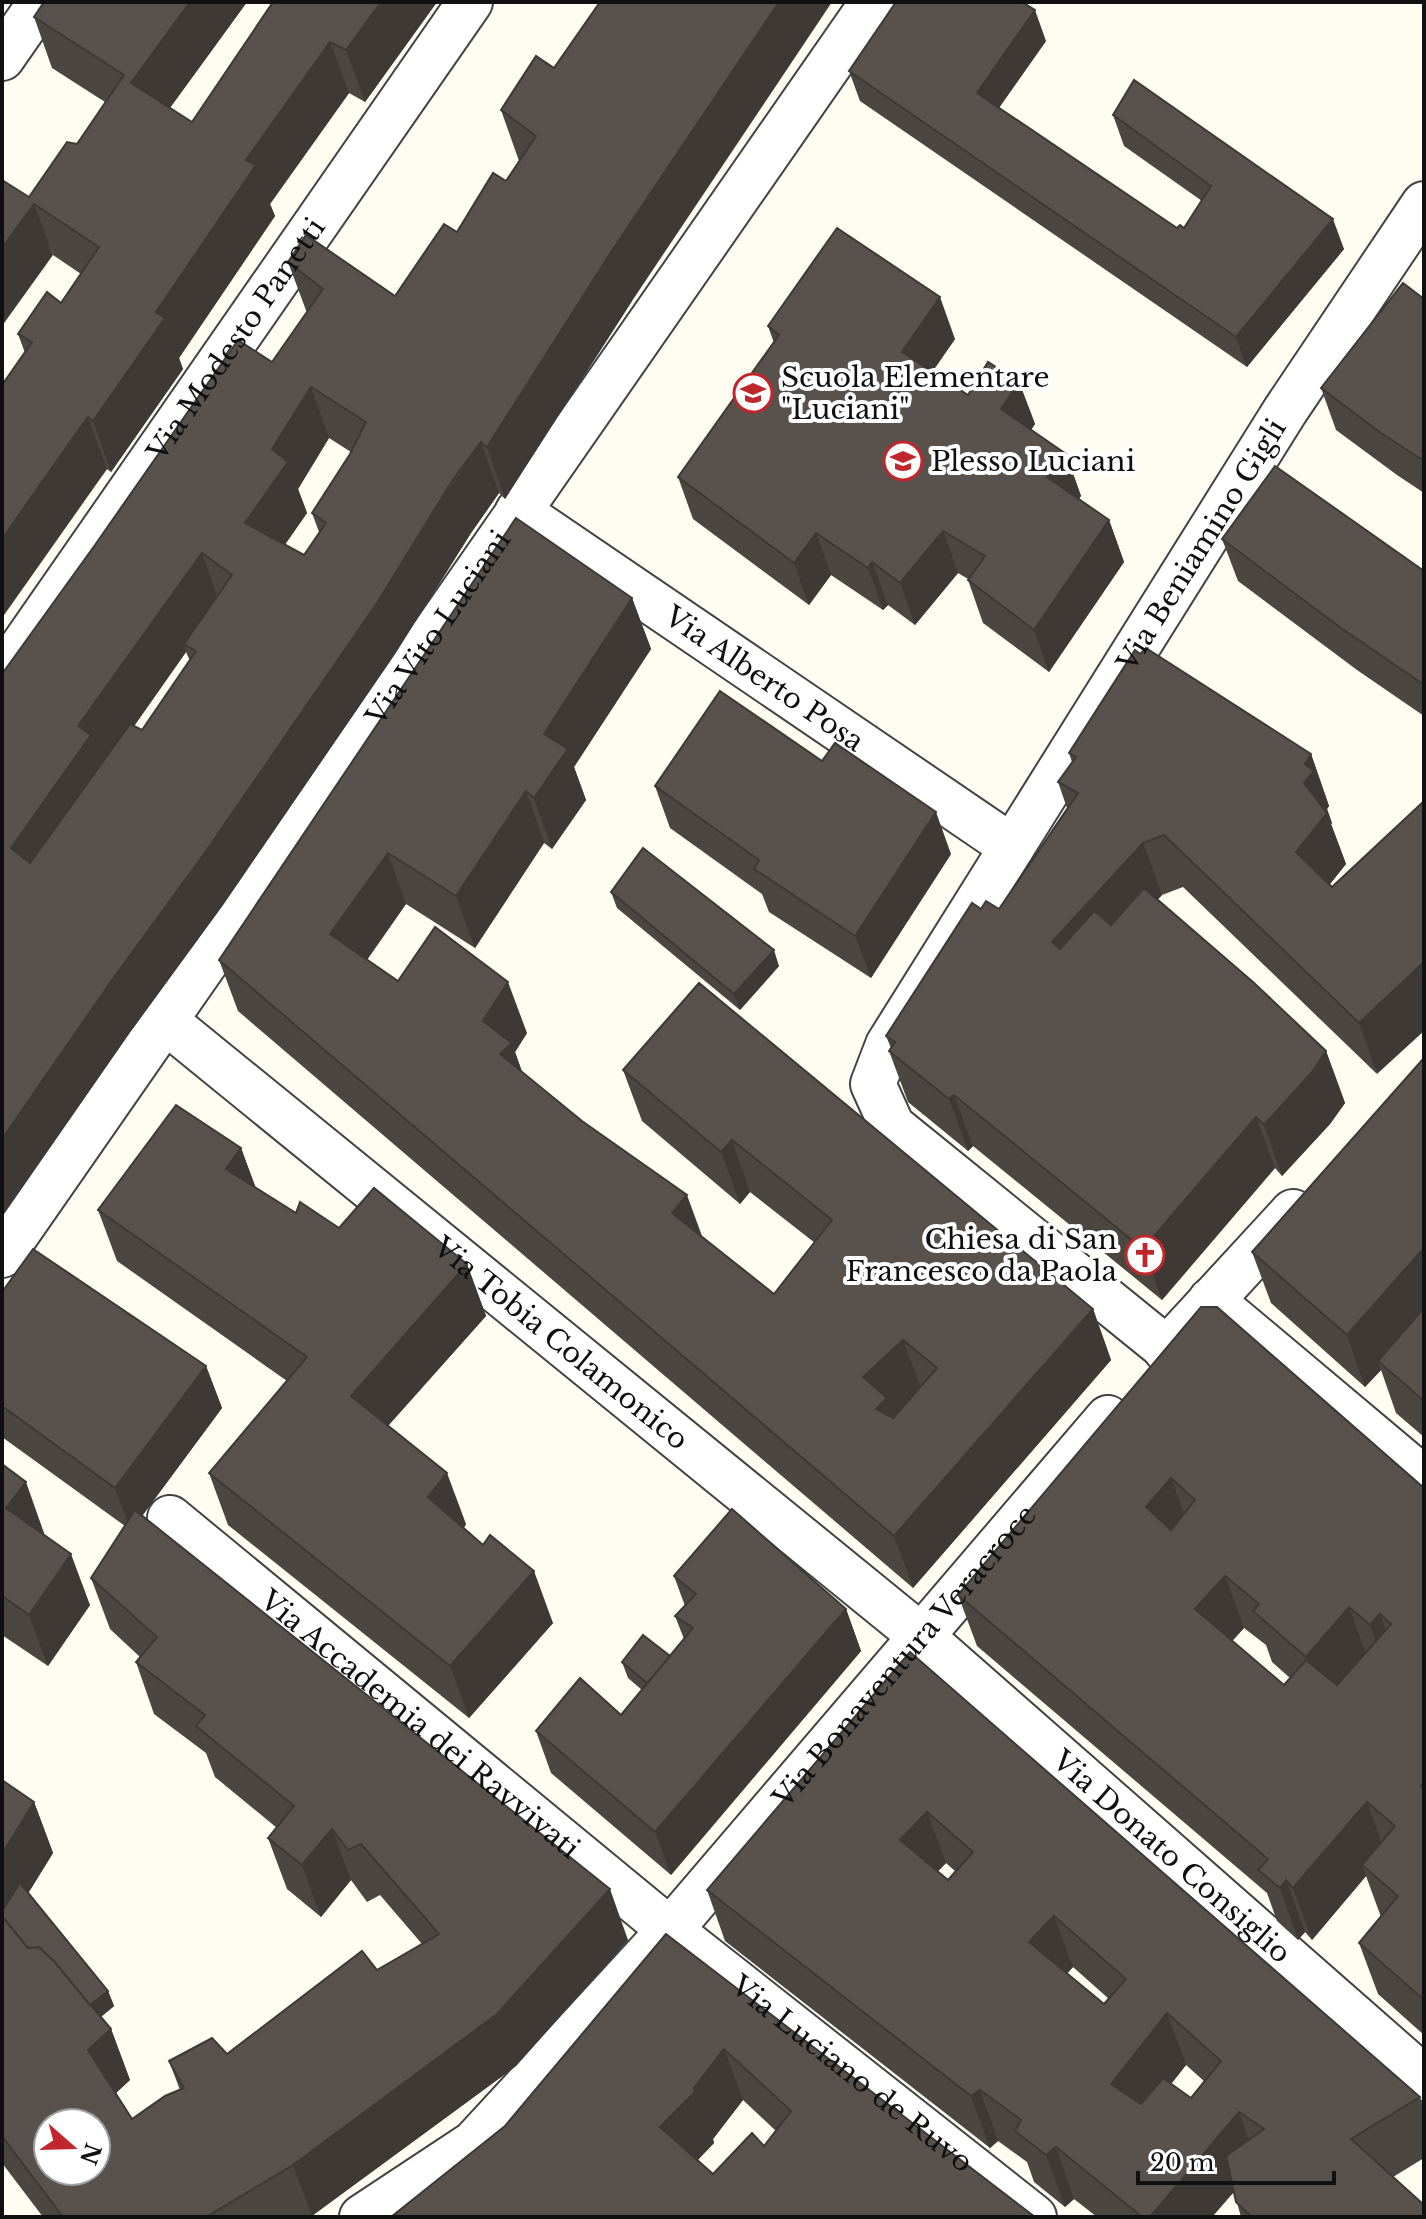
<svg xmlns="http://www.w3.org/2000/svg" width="1426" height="2219" viewBox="0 0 1426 2219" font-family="'Libre Baskerville',serif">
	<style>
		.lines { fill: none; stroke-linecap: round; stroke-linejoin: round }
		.street-casing { stroke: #434343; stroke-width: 48 }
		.street { stroke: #fff; stroke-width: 44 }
		.wall { fill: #4c4641; fill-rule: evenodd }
		.shaded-wall { fill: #3e3935 }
		.building { fill: #58514c; stroke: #3e3935; stroke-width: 2; fill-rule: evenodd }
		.labels { text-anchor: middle; stroke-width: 8; stroke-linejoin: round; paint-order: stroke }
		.street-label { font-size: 28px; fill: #101010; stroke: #fff }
		.poi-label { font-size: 28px; fill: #101010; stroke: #fff; text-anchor: start }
	</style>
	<rect width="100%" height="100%" fill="#fffdf2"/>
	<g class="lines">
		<!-- street casing -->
		<g class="street-casing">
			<g id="street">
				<path d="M2,58L41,2"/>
				<path id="s1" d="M518,511L1012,847"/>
				<path id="s2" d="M2,676L470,2"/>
				<path id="s3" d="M164,1020L921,1636L1424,2078"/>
				<path id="s4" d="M2,1255L873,2"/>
				<path d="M1211,1300L1424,1479"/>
				<path id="s5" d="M1167,1349L892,1126L873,1084L888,1045L1285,411L1424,204"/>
				<path d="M1166,1350L1293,1212"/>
				<path id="s6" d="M170,1518L670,1930L1034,2217"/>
				<path id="s7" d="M362,2217L474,2143L670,1930L1108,1418"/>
			</g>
		</g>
		<!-- street -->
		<use href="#street" class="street"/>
	</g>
	<!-- wall -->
	<g class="wall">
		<path d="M44,2H247L170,108L192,122L273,2H437L365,102L349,93L270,204L275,216L179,358L183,369L111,472L107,469L88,494L25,353L18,334L61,303L81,274L53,255L29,197L77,144L105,102L52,68L34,17Z"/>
		<path d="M1046,41L999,108L1177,228H1184L1202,201L1124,146L1113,115L1344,249L1247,367L860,101L849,71Z"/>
		<path d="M536,56L632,301L505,499L499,493L471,533L395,654L223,905L131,1031L2,674L272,362L307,313L288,262L395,296L506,181L519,161L501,110ZM329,438L351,452L312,513L319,532L304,555L285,544L307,513L298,489ZM186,652L190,661L142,730L134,726Z"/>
		<path d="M1424,299V493L1397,475L1336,430L1321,388Z"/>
		<path d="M768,326L955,339L932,372L968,395L1019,382L1035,424L1031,430L1066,454L1081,496L1079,499L1109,520L1124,562L1049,672L983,623L968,580V579L958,573L915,625L888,605L883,610L831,575L809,605L693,519L678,477L774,343Z"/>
		<path d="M1222,539L1424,571V716L1357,670L1238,581Z"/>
		<path d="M632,598L651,649L574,767L586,800L552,849L544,843L475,948L406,904L367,960L398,981L527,1033L515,1052L522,1072L703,1238L774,1294L815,1243L750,1192L740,1204L642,1121L623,1070L1093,1309L1111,1360L913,1588L238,1011L219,960Z"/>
		<path d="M1069,753L1311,754L1329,806L1327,809L1332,823L1331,824L1346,864L1329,885L1377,1074L1183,887L1162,895L1157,900L1326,1051L1345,1103L1330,1124L1282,1176L1275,1168L1162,1300L973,1146L968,1151L908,1102L889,1051L891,1048L886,1036L981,909H999L1067,808L1058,782L1072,762Z"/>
		<path d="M655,786L951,854L871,978L769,912L762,894L670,828Z"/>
		<path d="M611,892L779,966L740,1010L617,908Z"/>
		<path d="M1424,1058V1437L1396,1413L1381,1370L1365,1387L1271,1303L1252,1252Z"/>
		<path d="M241,1148L255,1187L296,1213L339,1228L467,1264L486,1316L388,1426L466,1524L464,1528L553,1623L469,1718L228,1525L209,1473L287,1381L117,1261L98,1210Z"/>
		<path d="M2,1292L206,1366L222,1408L142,1516L628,1940L516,2066L310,2217H43L2,2163V1780L34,1802L53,1853L28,1893L108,1991L114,2006L101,2017L111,2029L130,2080L116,2093L132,2119L180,2090L169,2061L227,2054L422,1944L380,1895L367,1902L351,1880L321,1917L287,1889L268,1838L277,1828L215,1777L206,1753L154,1714L136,1662L140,1657L110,1629L91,1578L125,1526L2,1437Z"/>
		<path d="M1201,1307L1424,1488V2035L1378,1994L1359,1943L1381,1917L1366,1876L1312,1940L1305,1932L1298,1940L1277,1921L1267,1893L977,1646L958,1595ZM1244,1628L1266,1645L1272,1662L1290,1678L1284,1685L1232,1641Z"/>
		<path d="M2,1464L44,1533L43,1534L90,1605L48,1666L2,1635Z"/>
		<path d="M674,1576L846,1609L861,1651L671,1875L551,1773L536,1731L621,1715L642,1690L628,1678L622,1662L670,1656L684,1639L675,1616L685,1606Z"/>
		<path d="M910,1652L1420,2097L1424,2109V2158L1393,2177L1424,2217H1241L1234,2192L1212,2217H1097L1074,2199L1065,2207L1034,2182L1027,2162L998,2141L990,2148L725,1941L707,1890ZM946,1863L956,1872L948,1880L938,1871ZM1073,1967L1109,1999L1104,2004L1067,1974ZM1186,2065L1205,2082L1191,2098L1171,2084Z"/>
		<path d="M666,1934L1035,2217H391L505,2126ZM743,2100L776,2131L764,2146L713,2174L698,2160L714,2143L713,2139Z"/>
	</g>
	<!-- shaded-wall -->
	<g class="shaded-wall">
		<path d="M190,2H247L150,135L131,83Z"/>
		<path d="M381,2H437L365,102L346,50Z"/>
		<path d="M779,2H832L632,301L505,499L487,447L613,249Z"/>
		<path d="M1035,10L1046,41L988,123L977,93Z"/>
		<path d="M330,42L349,93L270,204L275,216L179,358L183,369L111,472L93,421L246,160Z"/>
		<path d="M34,204L53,255L2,326V248Z"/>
		<path d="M1333,219L1344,249L1247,367L1236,337Z"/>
		<path d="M940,297L955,339L917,394L902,352Z"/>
		<path d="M1019,382L1035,424L1016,451L1001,409Z"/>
		<path d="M311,387L329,438L298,489L307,513L264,575L245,523L272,449Z"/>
		<path d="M88,417L107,469L2,618V539Z"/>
		<path d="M481,442L499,493L471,533L395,654L223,905L131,1031L2,1217V1139Z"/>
		<path d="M1066,454L1081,496L1062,519L1047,477Z"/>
		<path d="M1109,520L1124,562L1049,672L1034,630Z"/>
		<path d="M943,531L958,573L915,625L900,583Z"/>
		<path d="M816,533L831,575L809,605L794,563Z"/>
		<path d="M202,553L220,605L184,644L186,652L104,769L30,900L11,848L78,726Z"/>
		<path d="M872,562L888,605L883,610L868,568Z"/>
		<path d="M632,598L651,649L574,767L586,800L552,849L534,798L544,734Z"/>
		<path d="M1311,754L1329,806L1327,809L1332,823L1331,824L1346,864L1315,903L1296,852L1305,764Z"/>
		<path d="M526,791L544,843L475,948L456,896Z"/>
		<path d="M936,812L951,854L871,978L855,936Z"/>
		<path d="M1143,843L1162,895L1070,993L1052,942Z"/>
		<path d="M388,853L406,904L349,985L330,934Z"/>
		<path d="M774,950L779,966L740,1010L734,994Z"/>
		<path d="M1424,962V1031L1377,1074L1359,1023Z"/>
		<path d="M508,982L527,1033L515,1052L530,1094L519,1106L483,1021Z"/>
		<path d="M1326,1051L1345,1103L1330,1124L1282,1176L1264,1125Z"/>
		<path d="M954,1095L973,1146L968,1151L949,1099Z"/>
		<path d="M1256,1117L1275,1168L1162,1300L1143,1249Z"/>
		<path d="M732,1140L750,1192L740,1204L721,1152Z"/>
		<path d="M241,1148L260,1199L226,1169Z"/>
		<path d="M687,1195L706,1247L672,1213Z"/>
		<path d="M1424,1248V1321L1378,1361L1381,1370L1365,1387L1347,1335Z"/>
		<path d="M467,1264L486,1316L369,1447L351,1396Z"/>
		<path d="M1093,1309L1111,1360L913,1588L894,1536Z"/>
		<path d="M903,1340L922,1391L894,1460L863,1377Z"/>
		<path d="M206,1366L222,1408L131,1531L115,1488Z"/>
		<path d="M447,1473L466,1524L447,1548L428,1497Z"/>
		<path d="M1171,1478L1190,1530L1165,1559L1146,1507Z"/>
		<path d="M26,1482L44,1533L24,1559L6,1508Z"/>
		<path d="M71,1554L90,1605L48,1666L29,1615Z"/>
		<path d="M534,1571L553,1623L469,1718L450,1666Z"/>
		<path d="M1225,1576L1244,1628L1214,1661L1195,1609Z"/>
		<path d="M1349,1607L1368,1659L1325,1708L1306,1657Z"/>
		<path d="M846,1609L861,1651L671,1875L655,1832Z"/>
		<path d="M1380,1614L1399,1666L1388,1677L1370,1625Z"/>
		<path d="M34,1802L53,1853L2,1936V1854Z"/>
		<path d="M1367,1802L1385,1853L1362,1865L1366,1876L1312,1940L1293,1888Z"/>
		<path d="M927,1812L946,1863L919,1891L900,1840Z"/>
		<path d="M332,1829L351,1880L321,1917L302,1865Z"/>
		<path d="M1286,1880L1305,1932L1298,1940L1280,1888Z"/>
		<path d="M610,1889L628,1940L516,2066L312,2216L293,2165Z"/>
		<path d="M1054,1916L1073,1967L1047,1993L1029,1942Z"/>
		<path d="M108,1991L114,2006L86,2029L80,2013Z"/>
		<path d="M1167,2013L1186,2065L1130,2136L1111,2084Z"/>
		<path d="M111,2029L130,2080L107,2101L88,2050Z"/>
		<path d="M724,2049L743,2100L713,2139L714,2143L679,2179L660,2127L694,2088Z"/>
		<path d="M980,2090L998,2141L990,2148L971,2096Z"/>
		<path d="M1239,2112L1257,2164L1212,2217H1150Z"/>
		<path d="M1056,2147L1074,2199L1065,2207L1046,2155Z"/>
	</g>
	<!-- building -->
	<g class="building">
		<path d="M44,2H190L131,83L192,122L273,2H381L346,50L330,42L246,160L256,165L156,312L165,318L93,421L88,417L70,442L2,539V385L32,342L18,334L47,292L61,303L99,247L34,204L2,248V180L29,197L67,142L77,144L124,75L34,17Z"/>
		<path d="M600,2H779L613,249L487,447L481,442L452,481L377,603L204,854L112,980L2,1139V674L95,545L238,340L272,362L323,289L288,262L306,235L395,296L444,224L457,232L493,173L506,181L536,136L501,110L536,56L554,68ZM311,387L366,422L350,454L312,513L326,523L304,555L245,523L288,462L272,449ZM202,553L232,575L184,644L196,651L142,730L130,724L30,863L11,848L91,735L78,726Z"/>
		<path d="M896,2H1022L1035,10L977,93L1177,228L1180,225L1184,228L1211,186L1113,115L1134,80L1333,219L1236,337L849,71Z"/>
		<path d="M837,228L940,297L902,352L968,395L988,362L1019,382L1001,409L1066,454L1047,477L1109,520L1034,630L968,580L985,556L943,531L900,583L872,562L868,568L816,533L794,563L678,477L779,335L768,326Z"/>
		<path d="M1403,283L1424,299V461L1381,433L1321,388Z"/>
		<path d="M1275,466L1424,571V682L1423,684L1341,628L1222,539Z"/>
		<path d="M516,518L632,598L544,734L568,749L534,798L526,791L456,896L388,853L330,934L398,981L435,927L508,982L483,1021L512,1043L500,1054L582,1121L687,1195L672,1213L774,1294L832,1220L732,1140L721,1152L623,1070L699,983L1093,1309L894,1536L219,960ZM903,1340L937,1368L893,1418L876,1409L887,1398L863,1377Z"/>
		<path d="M1146,648L1311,754L1305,764L1314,771L1304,783L1327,813L1296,852L1332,887L1424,801V962L1359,1023L1164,835L1143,843L1052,942L1060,949L1094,911L1111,925L1144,888L1253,982L1326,1051L1312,1072L1264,1125L1256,1117L1143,1249L954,1095L949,1099L889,1051L895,1042L886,1036L972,903L981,909L986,901L999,909L1078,793L1058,782L1076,757L1069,753L1135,650L1140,654Z"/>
		<path d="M720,691L822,761L835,743L936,812L855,936L754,869L759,860L655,786Z"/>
		<path d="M643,848L774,950L734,994L611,892Z"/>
		<path d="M1424,1058V1248L1347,1335L1252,1252Z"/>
		<path d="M176,1105L241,1148L226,1169L296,1213L300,1202L339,1228L374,1188L467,1264L351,1396L447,1473L428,1497L483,1545L490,1535L534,1571L450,1666L209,1473L307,1357L98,1210Z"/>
		<path d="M33,1249L206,1366L115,1488L2,1406V1292Z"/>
		<path d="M1201,1307H1217L1424,1488V1783L1421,1786L1424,1789V2000L1359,1943L1398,1896L1362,1865L1395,1826L1367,1802L1293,1888L1286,1880L1280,1888L1258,1870L1268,1859L958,1595ZM1171,1478L1195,1500L1171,1530L1146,1507ZM1225,1576L1259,1604L1253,1611L1306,1657L1349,1607L1370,1625L1380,1614L1391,1624L1337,1685L1306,1660L1284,1685L1195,1609Z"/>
		<path d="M1424,1308V1401L1378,1361Z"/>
		<path d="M2,1464L26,1482L6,1508L71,1554L29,1615L2,1596Z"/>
		<path d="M732,1509L846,1609L655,1832L536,1731L580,1678L621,1715L693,1628L675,1616L696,1594L674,1576Z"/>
		<path d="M135,1510L610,1889L497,2014L293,2165L206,2217H63L2,2136V1916L28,1948L39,1947L54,1961L111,2029L88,2050L132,2119L165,2096L184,2088L169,2061L212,2038L227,2054L362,1951L377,1970L439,1934L361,1844L348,1850L332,1829L302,1865L268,1838L294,1806L196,1726L205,1715L136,1662L157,1637L91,1578ZM48,2123H96V2171H48Z"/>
		<path d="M643,1635L670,1656L647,1683L622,1662Z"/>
		<path d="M910,1652L1420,2097L1351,2139L1424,2205V2215L1422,2217H1252L1236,2202L1226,2156L1264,2129L1239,2112L1150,2217H1142L1056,2147L1046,2155L1015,2131L1021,2120L980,2090L971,2096L707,1890ZM927,1812L973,1852L948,1880L900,1840ZM1054,1916L1126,1979L1104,2004L1029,1942ZM1167,2013L1221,2061L1191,2098L1163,2078L1141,2104L1111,2084Z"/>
		<path d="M2,1780L34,1802L2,1854Z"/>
		<path d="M20,1883L108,1991L90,2005L54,1961L39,1947L28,1948L2,1916V1911Z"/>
		<path d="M666,1934L1035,2217H391L505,2126ZM724,2049L791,2111L764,2146L752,2133L713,2174L660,2127L695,2092L694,2088Z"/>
	</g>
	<!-- icons -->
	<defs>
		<g id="school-ring" transform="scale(2)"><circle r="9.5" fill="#fff" stroke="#c0272d" stroke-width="1.5"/><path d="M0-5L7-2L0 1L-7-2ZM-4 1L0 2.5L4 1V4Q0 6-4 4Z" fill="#c0272d"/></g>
		<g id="church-ring" transform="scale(2)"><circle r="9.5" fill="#fff" stroke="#c0272d" stroke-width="1.5"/><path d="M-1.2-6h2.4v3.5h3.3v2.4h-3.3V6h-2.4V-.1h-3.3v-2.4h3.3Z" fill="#c0272d"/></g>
	</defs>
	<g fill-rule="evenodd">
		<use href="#school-ring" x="753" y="393"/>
		<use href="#school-ring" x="903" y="461"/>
		<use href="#church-ring" x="1145" y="1255"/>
	</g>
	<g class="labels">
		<!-- street labels -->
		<g class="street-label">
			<text dy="10" stroke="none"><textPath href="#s2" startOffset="410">Via Modesto Panetti</textPath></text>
			<text dy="10" stroke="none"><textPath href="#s5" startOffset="1032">Via Beniamino Gigli</textPath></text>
			<text dy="10" stroke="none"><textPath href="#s4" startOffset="764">Via Vito Luciani</textPath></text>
			<text dy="10" stroke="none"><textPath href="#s1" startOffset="298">Via Alberto Posa</textPath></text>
			<text dy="10" stroke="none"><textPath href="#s3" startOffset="512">Via Tobia Colamonico</textPath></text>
			<text dy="10" stroke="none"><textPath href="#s7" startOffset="784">Via Bonaventura Veracroce</textPath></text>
			<text dy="10" stroke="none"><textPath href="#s6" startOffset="324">Via Accademia dei Ravvivati</textPath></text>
			<text dy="10" stroke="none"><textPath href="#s3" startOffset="1310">Via Donato Consiglio</textPath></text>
			<text dy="10" stroke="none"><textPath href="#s6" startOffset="880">Via Luciano de Ruvo</textPath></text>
		</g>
		<!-- poi labels -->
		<g class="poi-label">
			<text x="781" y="387">Scuola Elementare<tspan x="781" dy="32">"Luciani"</tspan></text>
			<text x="931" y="471">Plesso Luciani</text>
			<text x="1117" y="1249" text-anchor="end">Chiesa di San<tspan x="1117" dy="32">Francesco da Paola</tspan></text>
		</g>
	</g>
	<!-- border -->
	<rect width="1426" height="2219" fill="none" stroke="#101010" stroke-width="8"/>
	<!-- north arrow -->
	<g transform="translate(72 2147) rotate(110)"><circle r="38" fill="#ffffff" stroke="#9f9f9f" stroke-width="2"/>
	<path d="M0-6L14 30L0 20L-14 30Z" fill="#c0272d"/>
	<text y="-12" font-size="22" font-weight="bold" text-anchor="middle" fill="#101010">N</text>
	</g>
	<!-- scale -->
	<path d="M1138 2171v12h196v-12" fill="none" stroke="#101010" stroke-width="4"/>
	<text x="1150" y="2171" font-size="24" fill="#101010" stroke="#ffffff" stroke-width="6" paint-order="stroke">20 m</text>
</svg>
